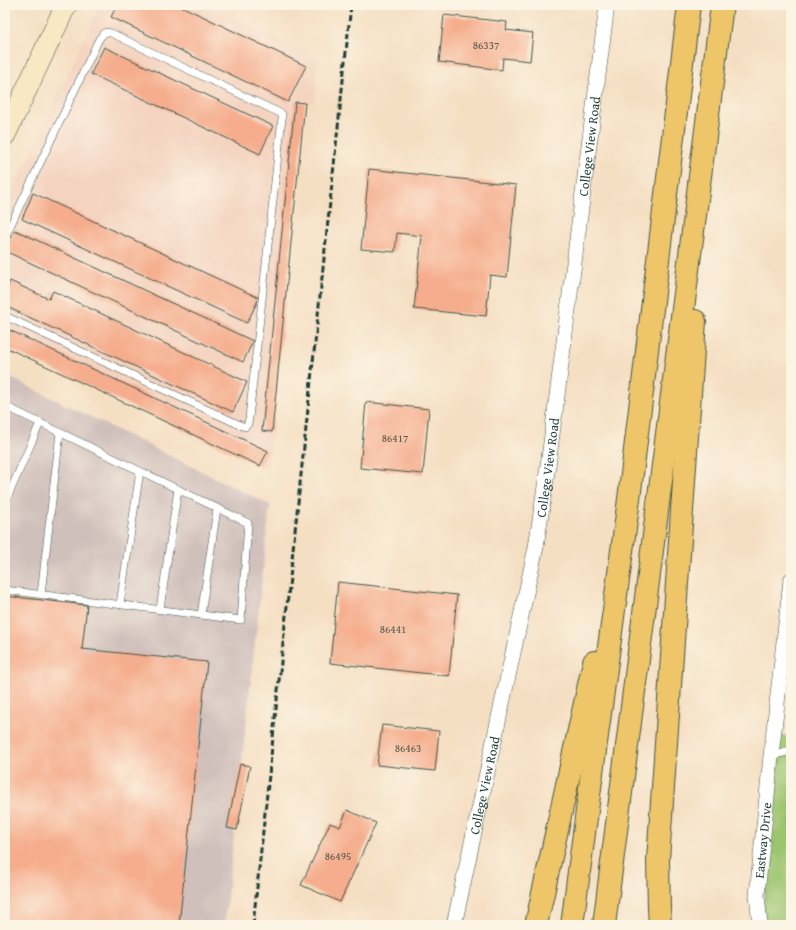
<svg xmlns="http://www.w3.org/2000/svg" width="796" height="930" viewBox="0 0 796 930" font-family="'Gentium Book Plus',serif">
	<style>
		.built { fill: #f4d3c0 }
		.industrial { fill: #d0c0bc }
		.green { fill: #9cc570; stroke: #5e8152 }
		.building { fill: #f5ad8d }
		.lines { fill: none; stroke-linecap: round; stroke-linejoin: round }
		.lane-casing { stroke: #3f5549; stroke-width: 8 }
		.street-casing { stroke: #3f5549; stroke-width: 16 }
		.secondary-casing { stroke: #3f5549; stroke-width: 22 }
		.highway-casing { stroke: #3f5549; stroke-width: 24 }
		.lane { stroke: #fff; stroke-width: 7 }
		.street { stroke: #fff; stroke-width: 15 }
		.secondary { stroke: #f8e8c3; stroke-width: 21 }
		.highway { stroke: #eec569; stroke-width: 22 }
		.rail { stroke: #1f3d34; stroke-width: 3; stroke-dasharray: 6 3; stroke-linecap: butt }
		.labels { text-anchor: middle; stroke-width: 3; stroke-linejoin: round; paint-order: stroke }
		.number-label { font-size: 11px; fill: #54594a }
		.street-label { font-size: 13px; fill: #1f3d34; stroke: #fcf5e5 }
	</style>
	<rect width="100%" height="100%" fill="#fcf5e5"/>
	<filter id="ink" filterUnits="userSpaceOnUse"><feTurbulence type="fractalNoise" baseFrequency=".025" numOctaves="2"/><feDisplacementMap in="SourceGraphic" scale="8" xChannelSelector="R" yChannelSelector="G"/><feConvolveMatrix kernelMatrix="1 2 1 2 8 2 1 2 1" color-interpolation-filters="sRGB"/></filter>
	<filter id="wash" filterUnits="userSpaceOnUse"><feTurbulence type="fractalNoise" baseFrequency=".012" numOctaves="4" result="noise"/><feDisplacementMap in="SourceGraphic" scale="16" xChannelSelector="R" yChannelSelector="G"/><feGaussianBlur stdDeviation="0.9" result="paint"/><feColorMatrix in="noise" values="0 0 0 0 0 0 0 0 0 0 0 0 0 0 0 0 0 1.4 0 .05"/><feComposite in="paint" operator="in"/></filter>
	<g filter="url(#wash)">
		<rect width="100%" height="100%" fill="#f5dfc3"/>
		<!-- built -->
		<path class="built" d="M100,5H206L317,58L315,102L305,104L268,469L260,466L5,347V208Z"/>
		<!-- industrial -->
		<path class="industrial" d="M5,375L270,505L224,925H5Z"/>
		<!-- green -->
		<path class="green" d="M773,731L791,739V925H763Z"/>
		<g id="blocks">
			<!-- building -->
			<g class="building">
				<path d="M117,5H179L306,66L288,102L111,17Z"/>
				<path d="M444,15L507,22L506,30L533,33L530,61L503,58L502,70L439,62Z"/>
				<path d="M104,47L273,126L260,154L91,74Z"/>
				<path d="M295,102L305,103L272,432L262,431Z"/>
				<path d="M369,169L516,185L507,277L490,275L486,316L414,309L422,236L397,233L395,252L361,249Z"/>
				<path d="M33,193L259,298L247,323L22,219Z"/>
				<path d="M15,230L253,341L243,362L5,251Z"/>
				<path d="M10,281L49,299L53,291L247,382L233,412L5,306V292Z"/>
				<path d="M5,328L268,451L260,466L5,347Z"/>
				<path d="M366,402L429,409L423,474L360,468Z"/>
				<path d="M338,582L457,595L449,676L330,663Z"/>
				<path d="M5,596L87,605L82,649L207,662L179,925H5Z"/>
				<path d="M382,725L439,731L435,771L377,765Z"/>
				<path d="M240,764L250,766L237,830L227,828Z"/>
				<path d="M347,810L376,823L340,902L301,885L330,823L340,827Z"/>
			</g>
		</g>
	</g>
	<g filter="url(#ink)">
		<use href="#blocks" fill-opacity="0" stroke="#3f5549" stroke-width="1"/>
		<g class="lines">
			<!-- lane casing -->
			<g class="lane-casing">
				<g id="lane">
					<path d="M5,237L99,39L103,34L106,32L111,33L282,114V118L249,418L248,424L245,427L240,425L5,316"/>
					<path d="M5,406L248,523L241,620L5,590"/>
					<path d="M5,503L40,423"/>
					<path d="M41,594L60,433"/>
					<path d="M120,604L140,471"/>
					<path d="M160,609L178,489"/>
					<path d="M201,615L217,509"/>
					<path d="M771,756L791,751"/>
				</g>
			</g>
			<!-- street casing -->
			<g class="street-casing">
				<g id="street">
					<path id="s1" d="M454,925L536,547L548,466L607,5"/>
					<path id="s2" d="M760,925L757,895L771,756L791,580"/>
				</g>
			</g>
			<!-- secondary casing -->
			<g class="secondary-casing">
				<path id="secondary" d="M5,135L66,5"/>
			</g>
			<!-- highway casing -->
			<g class="highway-casing">
				<g id="highway">
					<path d="M536,925L594,662"/>
					<path d="M572,925L591,780L629,499L689,5"/>
					<path d="M604,925L722,5"/>
					<path d="M660,925L659,908L658,860L695,321"/>
				</g>
			</g>
			<!-- lane -->
			<use href="#lane" class="lane"/>
			<!-- street -->
			<use href="#street" class="street"/>
			<!-- secondary -->
			<use href="#secondary" class="secondary"/>
			<!-- highway -->
			<use href="#highway" class="highway"/>
			<!-- rail -->
			<path class="rail" d="M253,925L351,5"/>
		</g>
	</g>
	<g class="labels">
		<!-- number labels -->
		<g class="number-label">
			<text x="486" y="49">86337</text>
			<text x="395" y="442">86417</text>
			<text x="393" y="633">86441</text>
			<text x="408" y="752">86463</text>
			<text x="338" y="860">86495</text>
		</g>
		<!-- street labels -->
		<g class="street-label">
			<text dy="5" stroke="none"><textPath href="#s1" startOffset="791">College View Road</textPath></text>
			<text dy="5" stroke="none"><textPath href="#s1" startOffset="467">College View Road</textPath></text>
			<text dy="5" stroke="none"><textPath href="#s1" startOffset="143">College View Road</textPath></text>
			<text dy="5" stroke="none"><textPath href="#s2" startOffset="85">Eastway Drive</textPath></text>
		</g>
	</g>
	<!-- margin -->
	<rect width="796" height="930" fill="none" stroke="#fcf5e5" stroke-width="20"/>
</svg>
